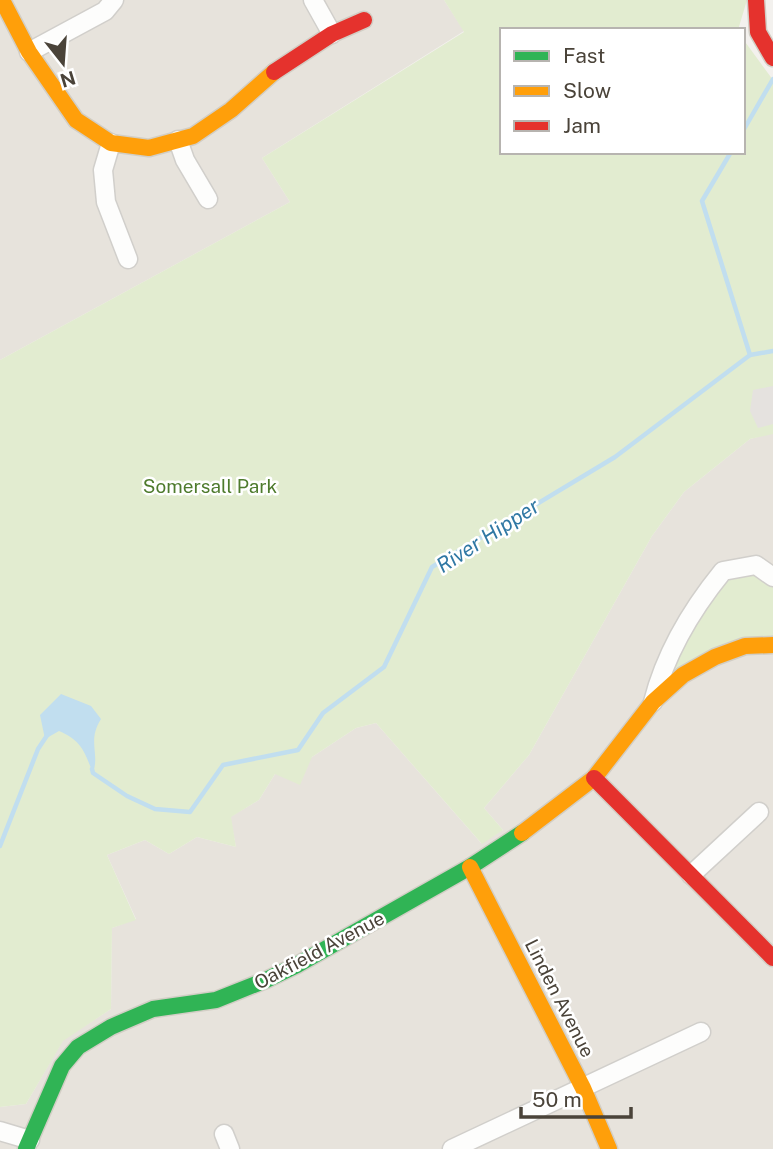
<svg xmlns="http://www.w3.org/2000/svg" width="773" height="1149" viewBox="0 0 773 1149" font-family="'Public Sans',sans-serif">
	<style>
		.residential { fill: #e7e3dc }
		.green { fill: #e2ecd0 }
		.parking { fill: #e5e2df }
		.water { fill: #c1deef }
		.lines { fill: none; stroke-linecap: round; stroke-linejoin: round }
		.stream { stroke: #c1deef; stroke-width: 4.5 }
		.street-casing { stroke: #d1cfcb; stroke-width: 21 }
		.fast-casing { stroke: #d2cec5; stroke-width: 19 }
		.slow-casing { stroke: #d2cec5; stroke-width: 19 }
		.jam-casing { stroke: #d2cec5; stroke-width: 19 }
		.street { stroke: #fdfdfc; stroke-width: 18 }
		.fast { stroke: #30b455; stroke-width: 16 }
		.slow { stroke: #ff9f0a; stroke-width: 16 }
		.jam { stroke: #e5322d; stroke-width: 16 }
		.labels { text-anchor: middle; stroke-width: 5; stroke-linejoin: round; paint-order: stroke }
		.park-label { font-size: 19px; fill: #4e7b2d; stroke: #fff }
		.street-label { font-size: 19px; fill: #4a4339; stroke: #fff }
		.water-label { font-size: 21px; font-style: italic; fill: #3078a4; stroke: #fff }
	</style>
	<rect width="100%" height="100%" fill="#f3f1ee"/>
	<!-- residential -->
	<g class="residential">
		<path d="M0,0H444L464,31L262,158L290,202L0,360Z"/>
		<path d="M773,433V1149H0V1107L26,1104L63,1040L111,1009L112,928L136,919L107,855L145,840L169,854L197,837L236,847L230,817L259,800L275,774L312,757L356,728L376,723L481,843L503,830L484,808L529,755L652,536L684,492L750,439Z"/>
	</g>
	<!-- green -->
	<g class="green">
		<path d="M444,0H747L738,30H502V152H743V39L773,80V434L750,439L684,492L652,536L529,755L484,808L503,830L482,844L376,723L356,728L312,757L300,785L275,774L259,800L231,817L236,847L197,837L169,854L145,840L107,855L136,920L112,928L111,1009L63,1041L26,1104L0,1107V360L290,202L262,158L464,32Z"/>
		<path d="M751,571L773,586V637L665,674L716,587L734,573Z"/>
	</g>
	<!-- parking -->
	<path class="parking" d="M773,386V424L758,428L750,411L753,390Z"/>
	<!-- water -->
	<path class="water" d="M61,694L91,706L101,719C87,741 100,753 93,773C84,751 82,741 59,731L45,739L40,715Z"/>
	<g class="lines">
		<!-- stream -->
		<g class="stream">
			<path d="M743,131L773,79"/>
			<path d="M750,355L773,351"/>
			<path d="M92,769L93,773L127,796L155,809L190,812L223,765L298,750L323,713L384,667L432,567L615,457L750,355L702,201L731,152"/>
			<path d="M0,846L38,749L48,734"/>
		</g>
		<!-- street casing -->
		<g class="street-casing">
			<g id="street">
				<path d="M313,0L332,34"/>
				<path d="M29,52L105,11L114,0"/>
				<path d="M178,140L185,160L208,199"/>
				<path d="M111,143L103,170L106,202L128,259"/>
				<path d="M653,702C665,655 692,609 723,571L756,565L773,577"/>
				<path d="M691,875L759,812"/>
				<path d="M0,1131L30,1140"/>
				<path d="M224,1134L230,1149"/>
				<path d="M452,1149L701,1032"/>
			</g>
		</g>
		<!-- fast casing -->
		<g class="fast-casing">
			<path id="fast" d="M26,1149L62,1066L78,1047L111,1027L153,1009L216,1000L266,980L297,965L470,867L522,833"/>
		</g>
		<!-- slow casing -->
		<g class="slow-casing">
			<g id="slow">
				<path d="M2,0L29,52L76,120L111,143L149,148L193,136L231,110L274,72"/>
				<path d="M522,833L594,778L653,702L683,675L715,657L745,646L773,645"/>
				<path d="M470,867L583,1088L609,1149"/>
			</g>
		</g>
		<!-- jam casing -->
		<g class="jam-casing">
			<g id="jam">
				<path d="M756,0L758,32L773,58"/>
				<path d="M274,72L332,34L364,20"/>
				<path d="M594,778L773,958"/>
			</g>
		</g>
		<!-- street -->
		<use href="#street" class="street"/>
		<!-- fast -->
		<use href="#fast" class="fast"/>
		<!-- slow -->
		<use href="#slow" class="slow"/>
		<!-- jam -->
		<use href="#jam" class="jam"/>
	</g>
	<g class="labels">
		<!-- park labels -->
		<g class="park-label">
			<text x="210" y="493">Somersall Park</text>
		</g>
		<!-- street labels -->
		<g class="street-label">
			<text transform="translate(319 950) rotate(-28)" y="7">Oakfield Avenue</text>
			<text transform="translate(560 998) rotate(63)" y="7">Linden Avenue</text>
		</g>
		<!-- water labels -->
		<g class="water-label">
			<text transform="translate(488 536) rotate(-33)" y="7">River Hipper</text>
		</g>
	</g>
	<!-- legend -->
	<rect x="500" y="28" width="245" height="126" fill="#ffffff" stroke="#b7b4b0" stroke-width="2"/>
	<rect x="514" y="51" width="35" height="10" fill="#30b455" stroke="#b7b4b0" stroke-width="2"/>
	<text x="563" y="63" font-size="21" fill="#4a4339">Fast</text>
	<rect x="514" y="86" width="35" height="10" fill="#ff9f0a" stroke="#b7b4b0" stroke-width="2"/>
	<text x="563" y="98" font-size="21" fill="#4a4339">Slow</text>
	<rect x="514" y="121" width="35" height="10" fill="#e5322d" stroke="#b7b4b0" stroke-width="2"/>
	<text x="563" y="133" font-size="21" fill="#4a4339">Jam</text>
	<!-- north arrow -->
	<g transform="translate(63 63) rotate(163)" stroke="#ffffff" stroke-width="5" paint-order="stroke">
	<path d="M0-5L12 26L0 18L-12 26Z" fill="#4a4339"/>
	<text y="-10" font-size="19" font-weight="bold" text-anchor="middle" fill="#4a4339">N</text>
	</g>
	<!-- scale -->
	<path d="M521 1107v10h110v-10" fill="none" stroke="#4a4339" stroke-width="3.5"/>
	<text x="532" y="1107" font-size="21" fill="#4a4339" stroke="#ffffff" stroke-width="5" paint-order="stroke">50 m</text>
</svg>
